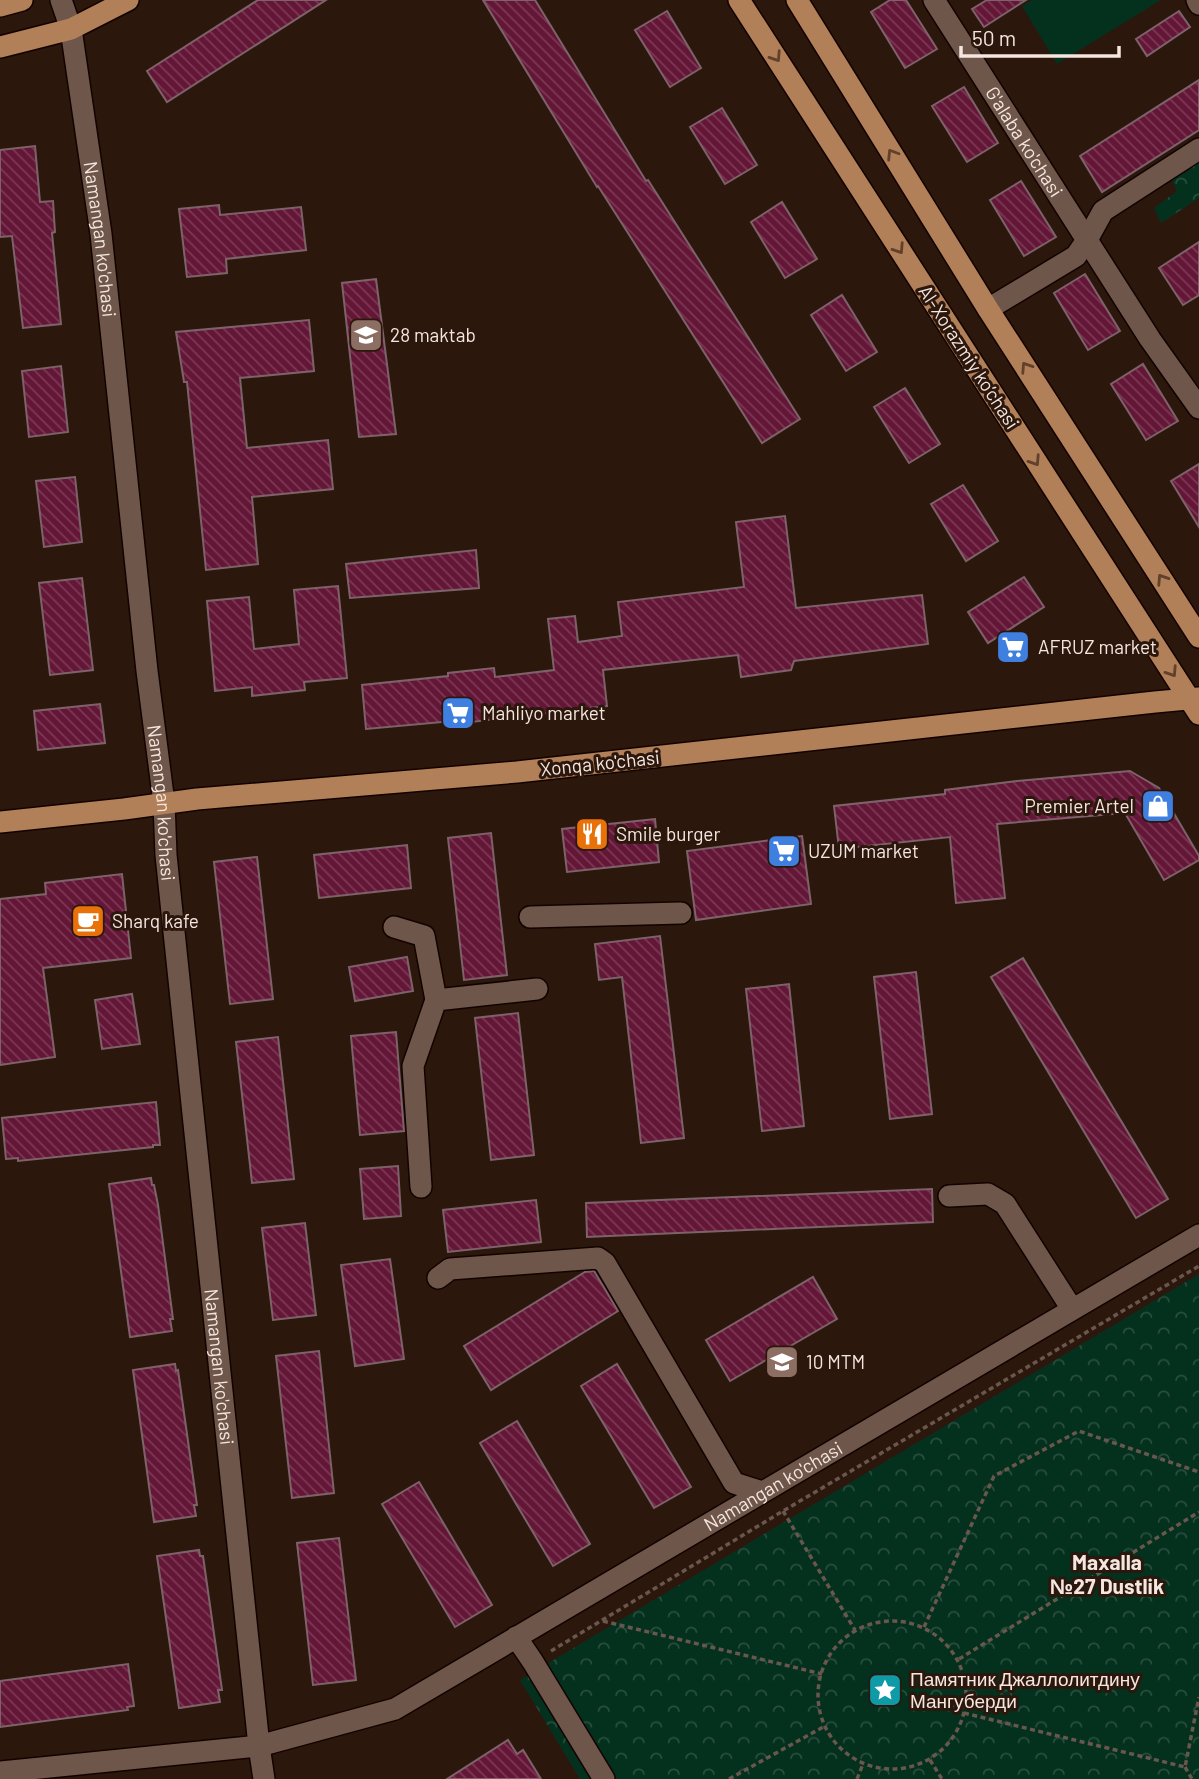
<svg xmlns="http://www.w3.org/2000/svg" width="1199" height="1779" viewBox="0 0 1199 1779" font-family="Barlow,sans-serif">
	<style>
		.green { fill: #04301e }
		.park { fill: url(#park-crowns) }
		.building { fill: url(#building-back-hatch); stroke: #7e626a; stroke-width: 2 }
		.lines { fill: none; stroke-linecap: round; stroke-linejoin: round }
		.minor-casing { stroke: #130300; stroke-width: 24 }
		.major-casing { stroke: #130300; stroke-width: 24 }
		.path { stroke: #69564d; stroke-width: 3.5; stroke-dasharray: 5 3.5; stroke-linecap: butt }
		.minor { stroke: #6f564a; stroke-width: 21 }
		.major { stroke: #b17f58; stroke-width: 21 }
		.oneway { stroke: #61412b }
		.labels { text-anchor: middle; stroke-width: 6; stroke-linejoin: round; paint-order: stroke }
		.street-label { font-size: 19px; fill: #f5e6df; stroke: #2c170d }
		.poi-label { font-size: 19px; fill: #f5e6df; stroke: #2c170d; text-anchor: start }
		.neighbourhood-label { font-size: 21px; font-weight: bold; fill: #f5e6df; stroke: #2c170d }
	</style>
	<defs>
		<pattern id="park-crowns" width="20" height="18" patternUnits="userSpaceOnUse" patternTransform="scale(1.75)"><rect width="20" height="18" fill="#04301e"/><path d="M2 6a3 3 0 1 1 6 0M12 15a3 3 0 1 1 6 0" fill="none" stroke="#294e3e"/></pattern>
		<pattern id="building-back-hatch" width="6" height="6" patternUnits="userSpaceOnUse" patternTransform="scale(1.75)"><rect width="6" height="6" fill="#641637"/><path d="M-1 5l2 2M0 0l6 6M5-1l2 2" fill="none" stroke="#7b3854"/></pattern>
	</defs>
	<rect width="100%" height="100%" fill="#2c170d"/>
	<!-- green -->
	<path class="green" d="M1032,0H1161L1057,64L1022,6Z"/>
	<!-- park -->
	<g class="park">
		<path d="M1199,158V198L1161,223L1154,208L1177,191L1170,177Z"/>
		<path d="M1199,1274V1779H580L520,1680Z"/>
	</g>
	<!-- building -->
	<g class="building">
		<path d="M258,0H326L167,102L147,71Z"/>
		<path d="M483,0H535L646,181L648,180L800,419L762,443L598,186L597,187Z"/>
		<path d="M890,0H906L937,49L905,68L871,12Z"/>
		<path d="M987,0H1026L984,27L972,9Z"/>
		<path d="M667,11L701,68L670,87L635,30Z"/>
		<path d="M1179,11L1190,27L1147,56L1136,39Z"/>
		<path d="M1199,80V130L1102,192L1080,156Z"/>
		<path d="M964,87L998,143L967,162L932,106Z"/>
		<path d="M722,108L757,165L725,184L690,127Z"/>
		<path d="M35,146L40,202L53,201L55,232L52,233L61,324L23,328L12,236L0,237V150Z"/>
		<path d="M1021,181L1056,237L1024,256L990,200Z"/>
		<path d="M782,202L817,259L785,278L751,222Z"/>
		<path d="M219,205L220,215L301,207L306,250L226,259L227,273L187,277L179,209Z"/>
		<path d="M1199,242V295L1183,305L1159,268Z"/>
		<path d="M1085,274L1120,331L1088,350L1054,293Z"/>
		<path d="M376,279L396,434L359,437L342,283Z"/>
		<path d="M842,295L877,352L846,371L811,315Z"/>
		<path d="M309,320L314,371L240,378L247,448L328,440L333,489L252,497L258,564L206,570L187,382H184L176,332Z"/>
		<path d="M1143,364L1178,421L1146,440L1111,384Z"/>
		<path d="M61,366L68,432L29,437L22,371Z"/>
		<path d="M905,388L940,444L909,463L874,407Z"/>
		<path d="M1199,464V527L1171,481Z"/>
		<path d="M75,477L82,542L44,547L36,481Z"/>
		<path d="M963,485L998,541L966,561L931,504Z"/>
		<path d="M785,516L796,608L922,595L928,644L794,661L791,670L741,677L738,655L603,670L607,706L454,724L453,721L366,729L362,685L448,676V673L494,668L495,677L554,670L548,619L575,616L578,642L622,636L618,602L744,587L736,522Z"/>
		<path d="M476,550L479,588L350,598L346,564Z"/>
		<path d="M1024,577L1044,607L988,643L968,612Z"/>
		<path d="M82,578L93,670L50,675L39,583Z"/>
		<path d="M338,586L347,678L304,682L305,690L252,696V687L215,691L207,601L249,597L254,649L299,644L294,590Z"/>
		<path d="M100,704L105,743L38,750L34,711Z"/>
		<path d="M1130,771L1159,788L1199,856V860L1164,880L1125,813L997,824L1005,898L956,903L950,837L839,849L834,806L945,794V790L1017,781Z"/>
		<path d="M655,819L659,862L567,872L562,829Z"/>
		<path d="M491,833L507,975L464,980L448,838Z"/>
		<path d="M802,836L811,904L696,920L687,851Z"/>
		<path d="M407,845L411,888L319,898L314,855Z"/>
		<path d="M257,857L273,999L230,1004L214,862Z"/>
		<path d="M122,874L131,958L43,968L55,1057L0,1065V899L46,894L45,883Z"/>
		<path d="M660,936L684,1138L641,1143L622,977L599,980L595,944Z"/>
		<path d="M407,957L413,991L355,1001L349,967Z"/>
		<path d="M1023,958L1168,1199L1136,1218L991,977Z"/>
		<path d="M916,972L932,1114L890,1119L874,977Z"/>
		<path d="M789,984L804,1126L762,1131L746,989Z"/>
		<path d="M132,994L140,1044L102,1049L95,1000Z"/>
		<path d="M518,1013L534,1155L491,1160L475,1018Z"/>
		<path d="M396,1032L404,1131L360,1135L351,1036Z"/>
		<path d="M278,1037L294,1179L252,1183L236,1042Z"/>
		<path d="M156,1102L160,1145H153V1147L18,1161V1158L6,1159L2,1118Z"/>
		<path d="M398,1166L401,1216L364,1219L360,1169Z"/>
		<path d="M151,1178L152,1185H154L158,1205L173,1319H170L172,1331L130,1337L109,1184Z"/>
		<path d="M932,1189L933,1222L587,1237L586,1203Z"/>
		<path d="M536,1200L541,1242L448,1252L443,1210Z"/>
		<path d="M305,1223L316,1315L273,1320L262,1228Z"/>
		<path d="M390,1259L404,1359L355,1366L341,1265Z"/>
		<path d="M594,1271L618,1311L491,1390L464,1346L585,1272Z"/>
		<path d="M813,1277L837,1319L730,1381L706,1340Z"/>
		<path d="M319,1351L334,1493L292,1498L276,1356Z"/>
		<path d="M175,1364L176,1371L178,1370L197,1505H194L196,1516L154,1522L133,1370Z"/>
		<path d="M617,1364L691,1487L654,1508L581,1386Z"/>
		<path d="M517,1421L590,1544L553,1566L480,1443Z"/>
		<path d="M419,1482L492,1605L455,1627L382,1504Z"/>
		<path d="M339,1538L356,1680L313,1685L297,1543Z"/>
		<path d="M199,1550L200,1556H203L222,1690H218L220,1702L179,1708L157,1556Z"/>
		<path d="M128,1664L134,1706L127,1707L128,1710L0,1727V1681Z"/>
		<path d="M508,1740L517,1754L523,1750L541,1779H447Z"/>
	</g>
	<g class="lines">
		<!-- minor casing -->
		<g class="minor-casing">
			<g id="minor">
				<path id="s1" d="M61,0L71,29L101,234L147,671L164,803L166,855L259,1746L264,1779"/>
				<path id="s2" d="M934,0L1150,339L1199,408"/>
				<path d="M1197,0L1199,4"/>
				<path d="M988,309L1076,256L1087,240L1103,211L1199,149"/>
				<path d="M530,917L681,913"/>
				<path d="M394,927L424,936L436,1000"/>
				<path d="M421,1187L413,1066L436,1000L537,989"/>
				<path d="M949,1196L988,1194L1005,1204L1072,1309"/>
				<path d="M438,1278L450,1269L598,1258L605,1263L734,1483L762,1492"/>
				<path d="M516,1637L533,1662L604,1779"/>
				<path id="s3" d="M0,1772L259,1746L395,1709L1199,1235"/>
			</g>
		</g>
		<!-- major casing -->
		<g class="major-casing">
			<g id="major">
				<path d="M739,0L1199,714"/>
				<path d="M797,0L988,309L1199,637"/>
				<path d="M0,6L22,0"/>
				<path d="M0,47L71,29L128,0"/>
				<path d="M0,822L124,809L197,799L517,772L1155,702L1199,698"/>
			</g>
		</g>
		<!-- path -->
		<g class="path">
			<path d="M783,1511L855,1630"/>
			<circle cx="892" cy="1695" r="74"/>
			<path d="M603,1621L822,1674"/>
			<path d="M924,1627L994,1476L1079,1431L1199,1472"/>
			<path d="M551,1651L783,1511L1199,1266"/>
			<path d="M959,1659L1199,1512"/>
			<path d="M964,1713L1185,1767L1199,1697"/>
			<path d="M930,1760L942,1779"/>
			<path d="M1185,1767L1192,1779"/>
			<path d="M729,1779L825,1726"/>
			<path d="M857,1779L863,1764"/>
		</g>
		<!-- minor -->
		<use href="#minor" class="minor"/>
		<!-- major -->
		<use href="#major" class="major"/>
	</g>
	<!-- one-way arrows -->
	<defs><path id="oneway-chevron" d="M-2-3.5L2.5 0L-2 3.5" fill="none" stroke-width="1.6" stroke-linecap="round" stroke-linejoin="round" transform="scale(1.75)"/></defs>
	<g class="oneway">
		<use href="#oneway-chevron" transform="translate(776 57) rotate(57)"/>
		<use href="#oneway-chevron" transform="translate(892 154) rotate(-122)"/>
		<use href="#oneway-chevron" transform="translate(899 249) rotate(57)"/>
		<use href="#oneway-chevron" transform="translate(1026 367) rotate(-123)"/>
		<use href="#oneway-chevron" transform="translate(1035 461) rotate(57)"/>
		<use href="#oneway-chevron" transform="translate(1162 579) rotate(-123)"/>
		<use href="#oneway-chevron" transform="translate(1172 672) rotate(57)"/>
	</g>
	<!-- icons -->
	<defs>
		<g id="school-square" transform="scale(1.75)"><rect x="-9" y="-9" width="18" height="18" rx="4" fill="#8d6e63" stroke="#2c170d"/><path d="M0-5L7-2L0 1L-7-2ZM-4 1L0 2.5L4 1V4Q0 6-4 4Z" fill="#fff"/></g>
		<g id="supermarket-square" transform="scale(1.75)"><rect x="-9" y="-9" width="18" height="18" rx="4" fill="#3f7fe0" stroke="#2c170d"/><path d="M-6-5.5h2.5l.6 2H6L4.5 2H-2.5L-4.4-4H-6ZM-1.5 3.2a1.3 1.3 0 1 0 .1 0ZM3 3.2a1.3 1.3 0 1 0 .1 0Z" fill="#fff"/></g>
		<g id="shop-square" transform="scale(1.75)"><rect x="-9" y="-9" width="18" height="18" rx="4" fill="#3f7fe0" stroke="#2c170d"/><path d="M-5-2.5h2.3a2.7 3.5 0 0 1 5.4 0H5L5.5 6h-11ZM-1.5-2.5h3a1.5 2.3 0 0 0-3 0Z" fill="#fff"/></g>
		<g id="restaurant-square" transform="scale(1.75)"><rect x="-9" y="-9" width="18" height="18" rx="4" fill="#e8710a" stroke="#2c170d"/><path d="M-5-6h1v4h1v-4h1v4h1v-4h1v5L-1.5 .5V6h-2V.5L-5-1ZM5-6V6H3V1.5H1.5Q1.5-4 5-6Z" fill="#fff"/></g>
		<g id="cafe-square" transform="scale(1.75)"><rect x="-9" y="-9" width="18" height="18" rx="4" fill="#e8710a" stroke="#2c170d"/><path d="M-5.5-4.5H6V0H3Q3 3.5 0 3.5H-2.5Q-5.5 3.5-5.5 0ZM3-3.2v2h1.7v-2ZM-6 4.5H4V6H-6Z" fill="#fff"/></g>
		<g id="sight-square" transform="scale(1.75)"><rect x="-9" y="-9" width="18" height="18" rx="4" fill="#0f9aa8" stroke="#2c170d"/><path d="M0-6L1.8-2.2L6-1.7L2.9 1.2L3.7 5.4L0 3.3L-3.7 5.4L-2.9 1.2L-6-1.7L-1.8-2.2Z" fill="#fff"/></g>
	</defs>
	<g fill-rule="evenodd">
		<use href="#school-square" x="366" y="335"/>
		<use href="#supermarket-square" x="1013" y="647"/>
		<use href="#supermarket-square" x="458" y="713"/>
		<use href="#shop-square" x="1158" y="806"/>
		<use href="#restaurant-square" x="592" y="834"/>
		<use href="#supermarket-square" x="784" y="851"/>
		<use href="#cafe-square" x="88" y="921"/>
		<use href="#school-square" x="782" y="1362"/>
		<use href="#sight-square" x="885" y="1690"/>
	</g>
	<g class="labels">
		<!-- street labels -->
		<g class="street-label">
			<text dy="7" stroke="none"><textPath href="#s2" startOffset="168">G'alaba ko'chasi</textPath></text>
			<text dy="7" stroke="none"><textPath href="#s1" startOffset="243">Namangan ko'chasi</textPath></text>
			<text transform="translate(969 357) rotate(57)" y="7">Al-Xorazmiy ko’chasi</text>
			<text transform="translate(600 763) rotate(-6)" y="7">Xonqa ko'chasi</text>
			<text dy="7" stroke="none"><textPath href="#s1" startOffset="810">Namangan ko'chasi</textPath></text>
			<text dy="7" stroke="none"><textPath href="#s1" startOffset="1377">Namangan ko'chasi</textPath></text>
			<text dy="7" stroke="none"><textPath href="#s3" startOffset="840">Namangan ko'chasi</textPath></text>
		</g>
		<!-- poi labels -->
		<g class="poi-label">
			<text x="390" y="342">28 maktab</text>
			<text x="1038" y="654">AFRUZ market</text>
			<text x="482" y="720">Mahliyo market</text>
			<text x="1134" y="813" text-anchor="end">Premier Artel</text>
			<text x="616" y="841">Smile burger</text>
			<text x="808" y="858">UZUM market</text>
			<text x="112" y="928">Sharq kafe</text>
			<text x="806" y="1369">10 MTM</text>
			<text x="910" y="1686">Памятник Джаллолитдину<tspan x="910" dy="22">Мангуберди</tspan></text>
		</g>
		<!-- neighbourhood labels -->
		<g class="neighbourhood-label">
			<text x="1107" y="1570">Maxalla<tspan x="1107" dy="24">№27 Dustlik</tspan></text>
		</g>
	</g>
	<!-- scale -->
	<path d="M961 46v10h158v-10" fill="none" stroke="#f5e6df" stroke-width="3.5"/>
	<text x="972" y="46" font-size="21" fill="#f5e6df" stroke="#2c170d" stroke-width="5" paint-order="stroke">50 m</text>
</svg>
